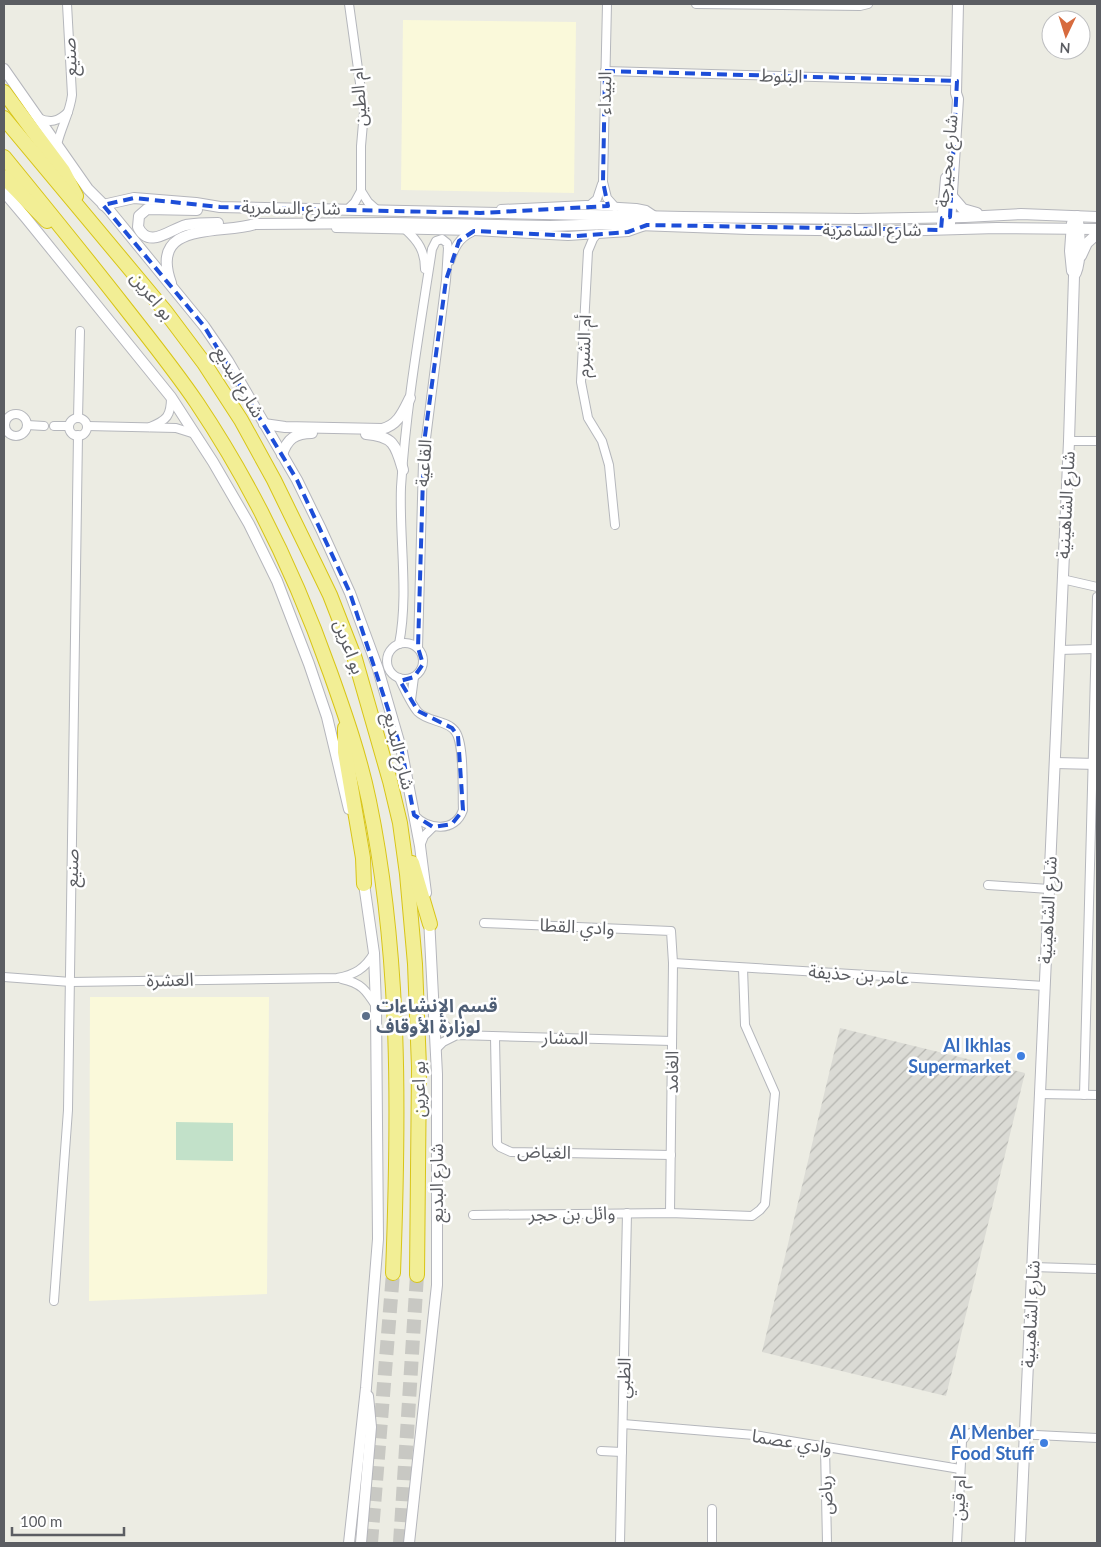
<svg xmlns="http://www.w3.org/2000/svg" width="1101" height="1547" viewBox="0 0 1101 1547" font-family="Lato,'Noto Sans Arabic',sans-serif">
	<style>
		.commercial { fill: #faf9da }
		.industrial { fill: url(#industrial-furrows) }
		.garden { fill: #c2e1c9 }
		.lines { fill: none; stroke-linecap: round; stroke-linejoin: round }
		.highway-tunnel { stroke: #c8c8c3; stroke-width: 14; stroke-dasharray: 14 7; stroke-linecap: butt }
		.street-casing { stroke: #b5b7bc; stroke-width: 10 }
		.secondary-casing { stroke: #b5b6bc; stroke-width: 12 }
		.highway-casing { stroke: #d8c517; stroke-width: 16 }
		.street { stroke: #fff; stroke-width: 8 }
		.secondary { stroke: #fff; stroke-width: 10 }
		.highway { stroke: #f2ee95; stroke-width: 14 }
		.marked { fill: none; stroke: #1d4ed8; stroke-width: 4; stroke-dasharray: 10 6; stroke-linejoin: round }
		.service-dot { fill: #5c6f8a; stroke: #fff; stroke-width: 2 }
		.shop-dot { fill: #3f7fe0; stroke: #fff; stroke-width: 2 }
		.labels { text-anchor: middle; stroke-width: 5; stroke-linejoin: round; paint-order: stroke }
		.street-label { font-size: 18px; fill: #5b5d62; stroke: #fff }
		.service-label { font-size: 18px; font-weight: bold; fill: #4e5e75; stroke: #fff; text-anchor: start }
		.shop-label { font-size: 18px; font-weight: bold; fill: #366cbe; stroke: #fff; text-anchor: end }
	</style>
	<defs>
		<pattern id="industrial-furrows" width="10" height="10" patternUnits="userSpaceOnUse" patternTransform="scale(1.25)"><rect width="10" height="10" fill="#dbdbd5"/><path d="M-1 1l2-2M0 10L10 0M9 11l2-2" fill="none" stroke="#b5b5b0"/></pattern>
	</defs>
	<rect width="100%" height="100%" fill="#ecece3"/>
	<!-- commercial -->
	<g class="commercial">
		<path d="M403,20L576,22L574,193L401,190Z"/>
		<path d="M90,997H269L267,1294L89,1301Z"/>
	</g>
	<!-- industrial -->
	<path class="industrial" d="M840,1028L1025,1073L946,1396L762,1352Z"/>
	<!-- garden -->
	<path class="garden" d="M176,1122L233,1123V1161L176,1160Z"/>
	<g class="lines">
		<!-- highway-tunnel -->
		<g class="highway-tunnel">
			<path d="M371,1543L393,1273"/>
			<path d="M400,1543L417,1275"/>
		</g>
		<!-- street casing -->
		<g class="street-casing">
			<g id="street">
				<path d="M349,4L364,112L361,146V191L368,202L377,210"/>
				<path d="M607,4L603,182L607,198L615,207"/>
				<path d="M696,4L860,6L868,4"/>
				<path d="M605,71L957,81"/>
				<path d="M38,118C50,123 58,122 68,112"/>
				<path d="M57,145C61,127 70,113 72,95L67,4"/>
				<path d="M590,205L597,199L602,184"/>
				<path d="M348,209L355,202L361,191"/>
				<path d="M501,209L586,205L636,208L646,210L655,216"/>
				<path d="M336,228L474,231L568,236L628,232L645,226"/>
				<path d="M406,230C418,241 425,251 425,269"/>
				<path d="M597,234L593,239L588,251L581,382L588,418L602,441L609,465L615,525"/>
				<path d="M450,261C454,248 459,238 472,232"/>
				<circle cx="16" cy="425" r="11"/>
				<path d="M78,418L80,331"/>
				<circle cx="78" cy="427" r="9"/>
				<path d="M27,425L44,426"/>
				<path d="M54,426H69"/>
				<path d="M87,426L176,428L195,434"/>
				<path d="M150,427C167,420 171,416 171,397"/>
				<path d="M1069,441H1097"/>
				<path d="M1062,579L1097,587"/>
				<circle cx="405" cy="661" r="18"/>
				<path d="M399,644C409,593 399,539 401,487C406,407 420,328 432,249L436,241L442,239L447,243L448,248L446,280L423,462L418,648"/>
				<path d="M1059,650L1095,649"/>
				<path d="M399,678C404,688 411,704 418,712C428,722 447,720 455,731C465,743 462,793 463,810C455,833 428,830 414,815"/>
				<path d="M411,700L414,677"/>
				<path d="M420,846L424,836L433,827"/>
				<path d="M988,885L1049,889"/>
				<path d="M484,923L671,931L673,963L670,1213"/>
				<path d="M673,963L1045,986"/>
				<path d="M4,977L71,982L337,978C354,975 365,969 374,953"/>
				<path d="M342,979C361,983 366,990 376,1006"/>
				<path d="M435,1008C440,1021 446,1028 457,1035"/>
				<path d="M495,1037L497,1144L500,1147L511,1152L671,1155"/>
				<path d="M436,1049L443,1042L457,1035L672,1041"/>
				<path d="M1040,1094L1097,1095"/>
				<path d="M1084,1095L1097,597"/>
				<path d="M473,1215L670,1213L752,1216L760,1210L765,1204L775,1093L745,1025L743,968"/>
				<path d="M1033,1267L1097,1269"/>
				<path d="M54,1301L68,1110L78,435"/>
				<path d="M623,1424L754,1435L960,1469"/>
				<path d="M825,1447L827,1543"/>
				<path d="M601,1451L622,1452"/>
				<path d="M712,1509V1543"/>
				<path d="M620,1543L627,1213"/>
				<path d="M957,1543L962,1441L967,1434L974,1432L1097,1438"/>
			</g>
		</g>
		<!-- secondary casing -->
		<g class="secondary-casing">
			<g id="secondary">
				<path d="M4,69L88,189L109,210L204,326L228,361L297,480L321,529L350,593L378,669L402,752L420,846L426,893"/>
				<path d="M4,192L26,218L171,397L213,462L249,524L277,581L309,664L327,717L349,809"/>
				<path d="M951,195L963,209L977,213"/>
				<path d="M103,205L134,198L196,203L220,207L684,217L858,219L965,217L1021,214L1097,217"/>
				<path d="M197,210L147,209L139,216L138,227C149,250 170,229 186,225C197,223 208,223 218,223"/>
				<path d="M942,224L946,178"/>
				<path d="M950,224L958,99L956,93L958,4"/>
				<path d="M1081,256L1087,243L1097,234"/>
				<path d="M1072,271L1070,251L1072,223"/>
				<path d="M171,283C148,220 221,235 255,224L393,223L550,226L610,224L749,229L890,231L997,228L1097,229"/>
				<path d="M264,424L285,427L382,429C398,425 403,412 410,398"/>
				<path d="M366,434C394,436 396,446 403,470"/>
				<path d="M282,455C287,439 295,433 312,433"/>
				<path d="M1055,763L1097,764"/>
				<path d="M349,1543L366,1388L378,1239L376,1007L374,953L363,877"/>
				<path d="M361,1543L371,1427L368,1396"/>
				<path d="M409,1543L437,1285V1074L429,918"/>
				<path d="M1020,1543L1069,441L1074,276C1082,266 1080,229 1077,216"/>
			</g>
		</g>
		<!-- highway casing -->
		<g class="highway-casing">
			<g id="highway">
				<path d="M4,92L63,171L76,196"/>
				<path d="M4,118L165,311L204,363L241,420L274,480L315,564L330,595L355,659L390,781L400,823L407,874L415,964L419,1067L417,1275"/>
				<path d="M4,157C44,206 84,255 123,305C148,337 174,369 197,403C254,488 296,576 330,672C345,714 360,757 369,801C401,956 399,1115 393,1273"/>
				<path d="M4,177L47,221"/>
				<path d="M345,728V752L363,858L364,884"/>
				<path d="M412,863L430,924"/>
			</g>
		</g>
		<!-- street -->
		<use href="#street" class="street"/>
		<!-- secondary -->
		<use href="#secondary" class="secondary"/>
		<!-- highway -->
		<use href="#highway" class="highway"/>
	</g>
	<!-- marked area -->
	<path class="marked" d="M605,71L957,81L950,217L942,218L941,230L647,225L628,232L576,236L474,231L459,241L446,280L424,443L418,648L423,664L414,677L400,681L418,711L452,728L458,736L463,810L452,824L433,827L414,815L402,752L350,593L297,480L204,326L103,205L134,198L220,207L480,213L608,206L603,182Z"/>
	<!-- markers -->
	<circle class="service-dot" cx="366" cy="1016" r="5"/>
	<g class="shop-dot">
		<circle cx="1021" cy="1056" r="5"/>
		<circle cx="1044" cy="1443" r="5"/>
	</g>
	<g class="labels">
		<!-- street labels -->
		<g class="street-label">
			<text transform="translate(70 57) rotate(-93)" y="6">صنيع</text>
			<text transform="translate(781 76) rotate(2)" y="6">البلوط</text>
			<text transform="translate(605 93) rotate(-89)" y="6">البيداء</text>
			<text transform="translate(359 97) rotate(-94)" y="6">ام الطين</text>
			<text transform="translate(947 161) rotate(-84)" y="6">شارع محيرجة</text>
			<text transform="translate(291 208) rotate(1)" y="6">شارع السامرية</text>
			<text x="872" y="236">شارع السامرية</text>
			<text transform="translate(152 296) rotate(51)" y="6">بو اعرين</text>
			<text transform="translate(584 346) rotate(-88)" y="6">أم الشبرم</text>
			<text transform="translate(239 382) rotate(59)" y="6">شارع البديع</text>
			<text transform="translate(424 463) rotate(-86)" y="6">القاعية</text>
			<text transform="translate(1066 505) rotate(-87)" y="6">شارع الشاهينية</text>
			<text transform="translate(349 647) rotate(70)" y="6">بو اعرين</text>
			<text transform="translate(399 751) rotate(76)" y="6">شارع البديع</text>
			<text transform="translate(72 868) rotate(-89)" y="6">صنيع</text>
			<text transform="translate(1048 910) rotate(-87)" y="6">شارع الشاهينية</text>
			<text transform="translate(577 927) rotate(3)" y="6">وادي القطا</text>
			<text transform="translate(859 975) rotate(4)" y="6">عامر بن حذيفة</text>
			<text transform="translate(170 980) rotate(-1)" y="6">العشرة</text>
			<text transform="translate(565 1038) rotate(1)" y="6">المشار</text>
			<text transform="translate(672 1072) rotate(-89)" y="6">الغامد</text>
			<text transform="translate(419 1089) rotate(-90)" y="6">بو اعرين</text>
			<text transform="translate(544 1152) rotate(2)" y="6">الغياض</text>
			<text transform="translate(437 1183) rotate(-90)" y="6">شارع البديع</text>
			<text transform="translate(572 1214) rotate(-1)" y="6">وائل بن حجر</text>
			<text transform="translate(1031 1314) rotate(-87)" y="6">شارع الشاهينية</text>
			<text transform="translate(624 1378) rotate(-88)" y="6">الظبي</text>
			<text transform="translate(792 1442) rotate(9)" y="6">وادي عصما</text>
			<text transform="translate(826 1495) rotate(-92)" y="6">رباض</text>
			<text transform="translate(959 1498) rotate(-87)" y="6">ام قين</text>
		</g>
		<!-- service labels -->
		<g class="service-label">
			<text x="376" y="1012">قسم الإنشاءات<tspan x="376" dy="21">لوزارة الأوقاف</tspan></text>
		</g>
		<!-- shop labels -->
		<g class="shop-label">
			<text x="1011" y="1052">Al Ikhlas<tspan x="1011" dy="21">Supermarket</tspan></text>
			<text x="1034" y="1439">Al Menber<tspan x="1034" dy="21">Food Stuff</tspan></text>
		</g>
	</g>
	<!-- border -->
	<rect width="1101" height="1547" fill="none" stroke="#5b5d62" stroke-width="10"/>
	<!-- north arrow -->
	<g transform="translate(1066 35) rotate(184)"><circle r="24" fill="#ffffff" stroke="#bdbec0"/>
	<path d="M0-4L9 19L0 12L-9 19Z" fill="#d76b3e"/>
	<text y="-8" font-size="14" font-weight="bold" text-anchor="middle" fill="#5b5d62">N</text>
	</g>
	<!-- scale -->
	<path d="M12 1527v8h112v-8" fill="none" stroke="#5b5d62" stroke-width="2.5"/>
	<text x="20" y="1527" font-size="15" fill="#5b5d62" stroke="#ffffff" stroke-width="4" paint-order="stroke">100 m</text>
</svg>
